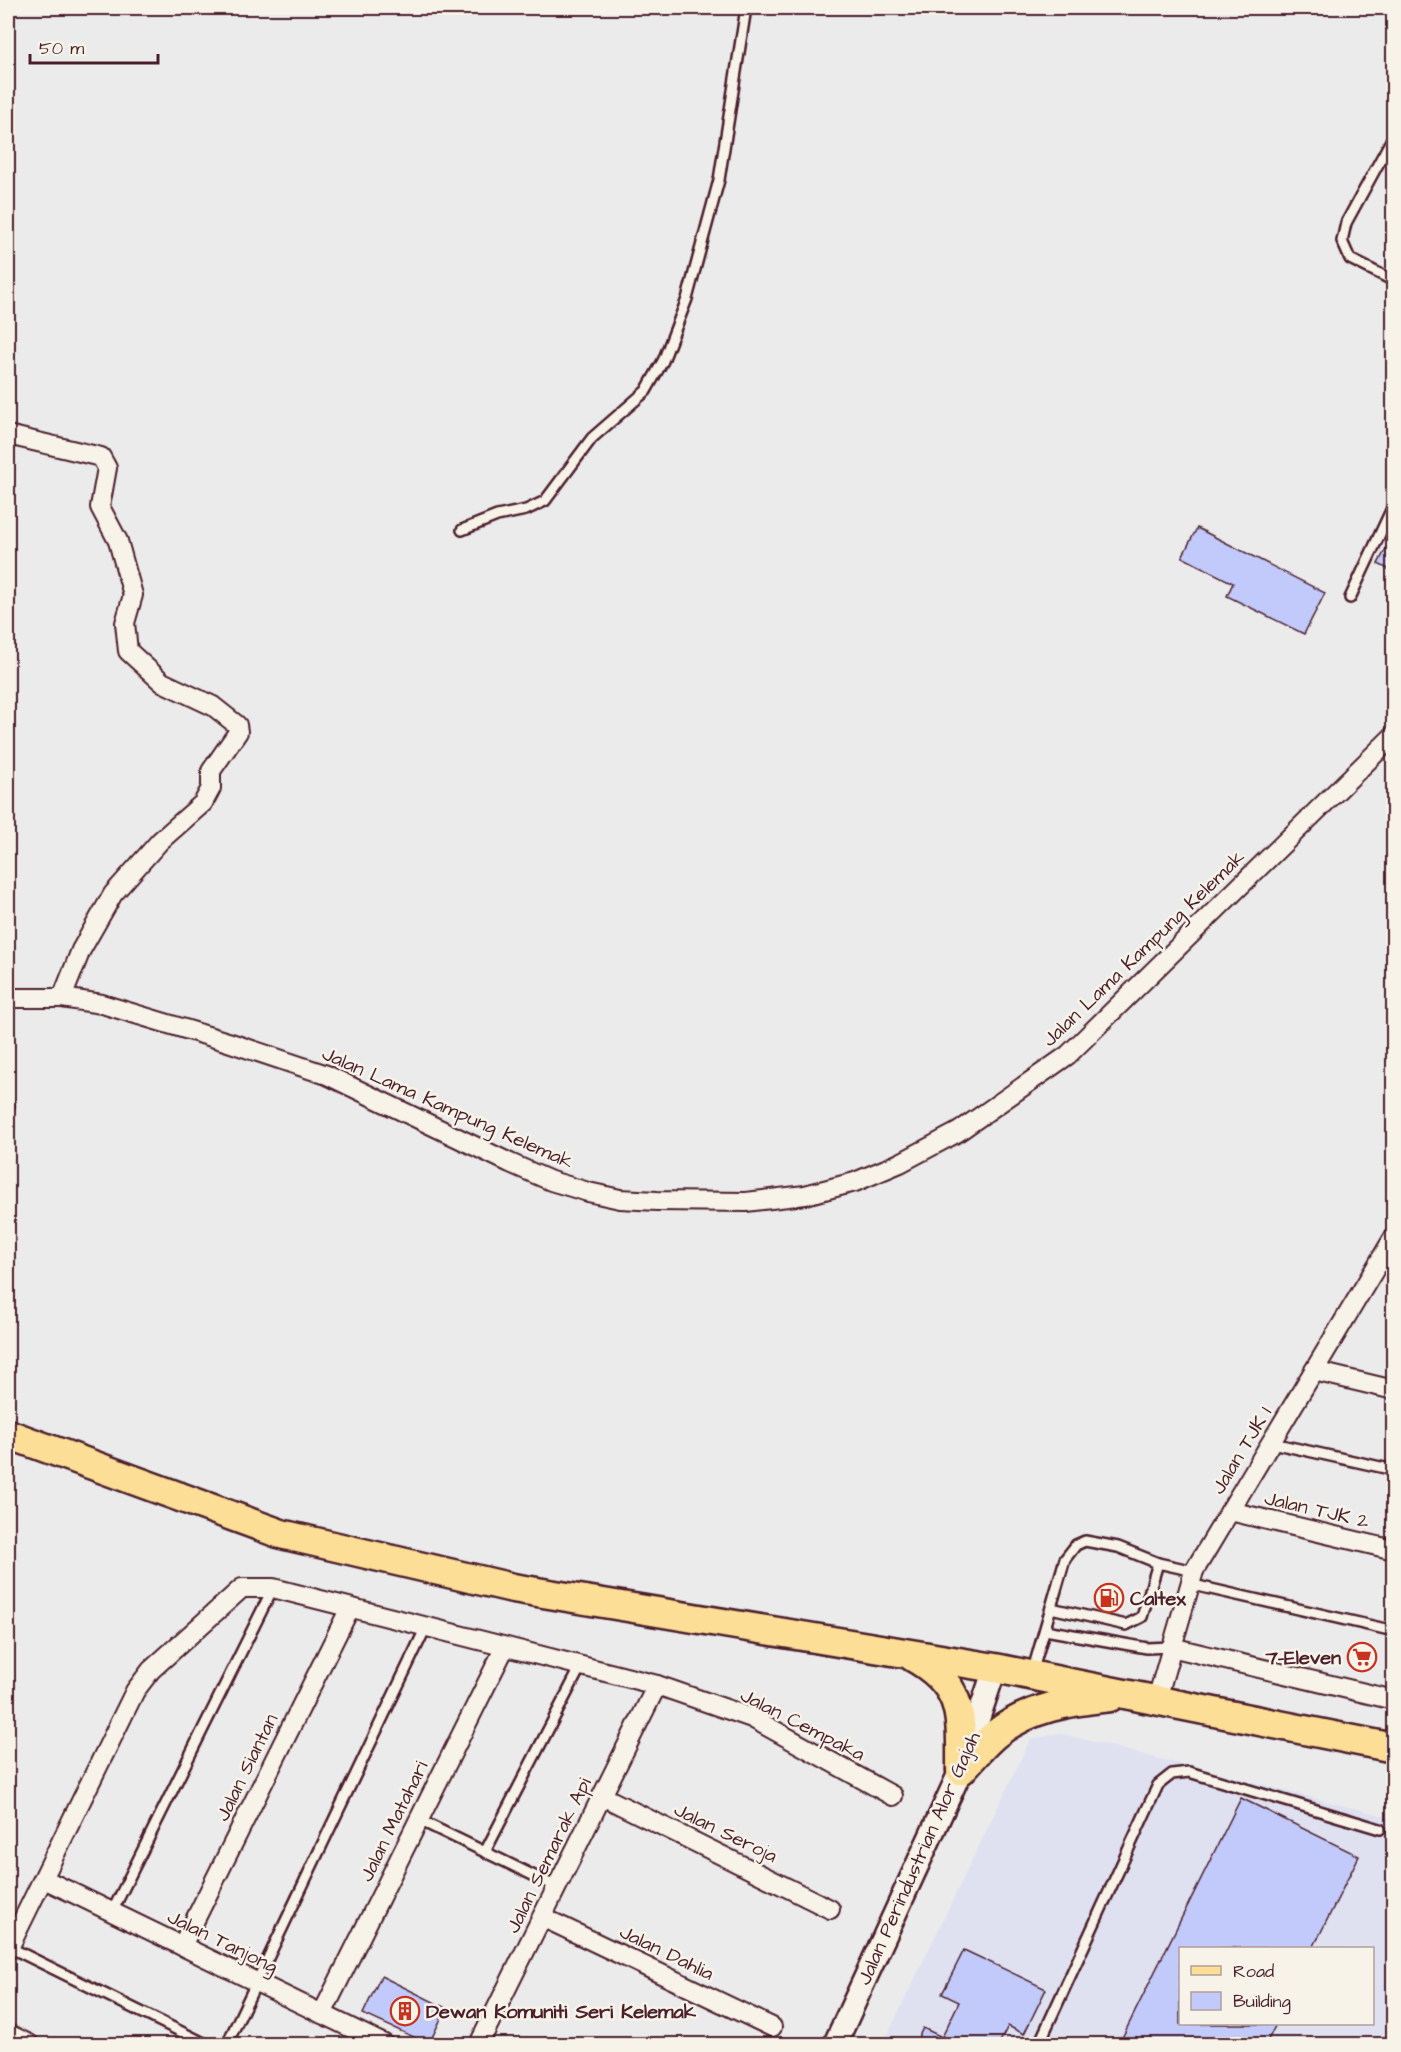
<svg xmlns="http://www.w3.org/2000/svg" width="1401" height="2052" viewBox="0 0 1401 2052" font-family="'Architects Daughter',sans-serif">
	<style>
		.built { fill: #dfe1f1; fill-rule: evenodd }
		.building { fill: #c2cafc; stroke: #4a1f2b; stroke-width: 1.5 }
		.lines { fill: none; stroke-linecap: round; stroke-linejoin: round }
		.service-casing { stroke: #4a1f2b; stroke-width: 14 }
		.minor-casing { stroke: #4a1f2b; stroke-width: 22 }
		.tertiary-casing { stroke: #4a1f2b; stroke-width: 27 }
		.primary-casing { stroke: #4a1f2b; stroke-width: 33 }
		.service { stroke: #f7f3e8; stroke-width: 9 }
		.minor { stroke: #f7f3e8; stroke-width: 18 }
		.tertiary { stroke: #f7f3e8; stroke-width: 22 }
		.primary { stroke: #fcde96; stroke-width: 28 }
		.labels { text-anchor: middle; stroke-width: 5; stroke-linejoin: round; paint-order: stroke }
		.street-label { font-size: 20px; fill: #4a1f2b; stroke: #f7f3e8 }
		.poi-label { font-size: 20px; font-weight: bold; fill: #4a1f2b; stroke: #f7f3e8; text-anchor: start }
	</style>
	<rect width="100%" height="100%" fill="#ecebec"/>
	<filter id="ink" filterUnits="userSpaceOnUse"><feTurbulence type="fractalNoise" baseFrequency=".0167" numOctaves="2"/><feDisplacementMap in="SourceGraphic" scale="12" xChannelSelector="R" yChannelSelector="G"/><feConvolveMatrix kernelMatrix="1 2 1 2 8 2 1 2 1" color-interpolation-filters="sRGB"/></filter>
	<g filter="url(#ink)">
		<!-- built -->
		<path class="built" d="M1059,1733L1393,1818V2044H883L1030,1740ZM1180,1948H1372V2024H1180Z"/>
		<!-- building -->
		<g class="building">
			<path d="M1197,528L1325,593L1304,634L1227,596L1233,583L1182,557Z"/>
			<path d="M1394,533V572L1378,564Z"/>
			<path d="M1241,1798L1359,1856L1313,1948H1180V2024H1276L1266,2044H1119Z"/>
			<path d="M964,1950L1046,1989L1024,2034L1008,2026L999,2044H915L923,2028L942,2037L959,2002L942,1994Z"/>
			<path d="M381,1976L446,2008L429,2044L363,2014Z"/>
		</g>
		<g class="lines">
			<!-- service casing -->
			<g class="service-casing">
				<g id="service">
					<path d="M1394,135L1346,223L1342,241L1350,259L1394,281"/>
					<path d="M462,530L497,516L526,510L545,501L592,438L646,391L663,361L687,299L719,180L746,8"/>
					<path d="M1350,598L1394,504"/>
					<path d="M8,1103L9,1106"/>
					<path d="M1272,1443L1394,1470"/>
					<path d="M1189,1584L1394,1631"/>
					<path d="M1051,1608L1126,1625L1142,1617L1158,1563"/>
					<path d="M1045,1630L1147,1648L1171,1647"/>
					<path d="M1032,1673L1065,1559L1076,1545L1085,1541L1118,1547L1158,1563L1194,1571"/>
					<path d="M419,1820L557,1887"/>
					<path d="M485,1852L581,1666"/>
					<path d="M112,1912L273,1588"/>
					<path d="M9,1947L206,2044"/>
					<path d="M227,2044L426,1627"/>
					<path d="M1039,2044L1158,1785L1172,1774L1189,1772L1380,1829"/>
				</g>
			</g>
			<!-- minor casing -->
			<g class="minor-casing">
				<g id="minor">
					<path d="M8,435L101,457L107,468L100,507L118,541L133,595L125,623L128,651L162,682L213,706L237,725L238,732L211,771V788L203,803L160,841L113,894L81,950L62,998"/>
					<path d="M8,998H62L102,1004L228,1042L327,1075L510,1163L551,1181L588,1192L620,1199L657,1201L746,1202L805,1195L855,1182L900,1163L958,1132L1068,1055L1394,735"/>
					<path d="M1314,1371L1394,1390"/>
					<path d="M1230,1511L1394,1550"/>
					<path d="M1171,1647L1394,1700"/>
					<path d="M1157,1699L1194,1571L1394,1237"/>
					<path d="M602,1796L830,1909"/>
					<path d="M44,1879L384,2044"/>
					<path d="M542,1917L772,2027"/>
					<path d="M182,1946L350,1608"/>
					<path d="M8,1950L135,1691L151,1670L242,1588H273L657,1685L752,1718L893,1796"/>
					<path d="M322,2014L505,1647"/>
					<path d="M8,2034L29,2044"/>
					<path d="M479,2044L657,1685"/>
				</g>
			</g>
			<!-- tertiary casing -->
			<g class="tertiary-casing">
				<path id="tertiary" d="M835,2044L961,1770L995,1668"/>
			</g>
			<!-- primary casing -->
			<g class="primary-casing">
				<g id="primary">
					<path d="M8,1434L281,1534L513,1588L995,1668L1394,1748"/>
					<path d="M913,1657C965,1686 961,1716 961,1770"/>
					<path d="M961,1770C973,1758 984,1743 997,1733C1029,1708 1070,1701 1110,1697"/>
				</g>
			</g>
			<!-- service -->
			<use href="#service" class="service"/>
			<!-- minor -->
			<use href="#minor" class="minor"/>
			<!-- tertiary -->
			<use href="#tertiary" class="tertiary"/>
			<!-- primary -->
			<use href="#primary" class="primary"/>
		</g>
	</g>
	<!-- icons -->
	<defs>
		<g id="fuel-ring" transform="scale(1.5)"><circle r="9.5" fill="#f7f3e8" stroke="#c8321e" stroke-width="1.5"/><path d="M-5.5-6h7V0h2V4h1.3V-2.5L3-4.5l.8-.8L6-3V5H2.5V1h-1V6h-7ZM-4.2-4.7v3.2H.2V-4.7Z" fill="#c8321e"/></g>
		<g id="supermarket-ring" transform="scale(1.5)"><circle r="9.5" fill="#f7f3e8" stroke="#c8321e" stroke-width="1.5"/><path d="M-6-5.5h2.5l.6 2H6L4.5 2H-2.5L-4.4-4H-6ZM-1.5 3.2a1.3 1.3 0 1 0 .1 0ZM3 3.2a1.3 1.3 0 1 0 .1 0Z" fill="#c8321e"/></g>
		<g id="building-ring" transform="scale(1.5)"><circle r="9.5" fill="#f7f3e8" stroke="#c8321e" stroke-width="1.5"/><path d="M-4-6H4V6H1V3H-1V6H-4ZM-2.5-4.3h1.7v1.8h-1.7ZM.8-4.3h1.7v1.8H.8ZM-2.5-1h1.7V.8h-1.7ZM.8-1h1.7V.8H.8Z" fill="#c8321e"/></g>
	</defs>
	<g fill-rule="evenodd">
		<use href="#fuel-ring" x="1109" y="1598"/>
		<use href="#supermarket-ring" x="1362" y="1657"/>
		<use href="#building-ring" x="405" y="2011"/>
	</g>
	<g class="labels">
		<!-- street labels -->
		<g class="street-label">
			<text transform="translate(1143 948) rotate(-44)" y="7">Jalan Lama Kampung Kelemak</text>
			<text transform="translate(448 1107) rotate(24)" y="7">Jalan Lama Kampung Kelemak</text>
			<text transform="translate(1241 1450) rotate(-59)" y="7">Jalan TJK 1</text>
			<text transform="translate(1317 1509) rotate(13)" y="7">Jalan TJK 2</text>
			<text transform="translate(803 1724) rotate(27)" y="7">Jalan Cempaka</text>
			<text transform="translate(246 1767) rotate(-64)" y="7">Jalan Siantan</text>
			<text transform="translate(393 1821) rotate(-64)" y="7">Jalan Matahari</text>
			<text transform="translate(726 1832) rotate(26)" y="7">Jalan Seroja</text>
			<text transform="translate(548 1855) rotate(-64)" y="7">Jalan Semarak Api</text>
			<text transform="translate(918 1858) rotate(-66)" y="7">Jalan Perindustrian Alor Gajah</text>
			<text transform="translate(223 1941) rotate(26)" y="7">Jalan Tanjong</text>
			<text transform="translate(667 1952) rotate(26)" y="7">Jalan Dahlia</text>
		</g>
		<!-- poi labels -->
		<g class="poi-label">
			<text x="1130" y="1605">Caltex</text>
			<text x="1341" y="1664" text-anchor="end">7-Eleven</text>
			<text x="426" y="2018">Dewan Komuniti Seri Kelemak</text>
		</g>
	</g>
	<!-- margin -->
	<rect width="1401" height="2052" fill="none" stroke="#f7f3e8" stroke-width="30"/>
	<rect x="15" y="15" width="1371" height="2022" fill="none" stroke="#4a1f2b" stroke-width="2" filter="url(#ink)"/>
	<!-- legend -->
	<rect x="1179" y="1947" width="195" height="78" fill="#f7f3e8" stroke="#b29e9c" stroke-width="1.5"/>
	<rect x="1191" y="1966" width="30" height="9" fill="#fcde96" stroke="#b29e9c" stroke-width="1.5"/>
	<text x="1233" y="1977" font-size="18" fill="#4a1f2b">Road</text>
	<rect x="1191" y="1992" width="30" height="18" fill="#c2cafc" stroke="#b29e9c" stroke-width="1.5"/>
	<text x="1233" y="2007" font-size="18" fill="#4a1f2b">Building</text>
	<!-- scale -->
	<path d="M30 54v9h128v-9" fill="none" stroke="#4a1f2b" stroke-width="3"/>
	<text x="39" y="54" font-size="18" fill="#4a1f2b" stroke="#f7f3e8" stroke-width="4.5" paint-order="stroke">50 m</text>
</svg>
